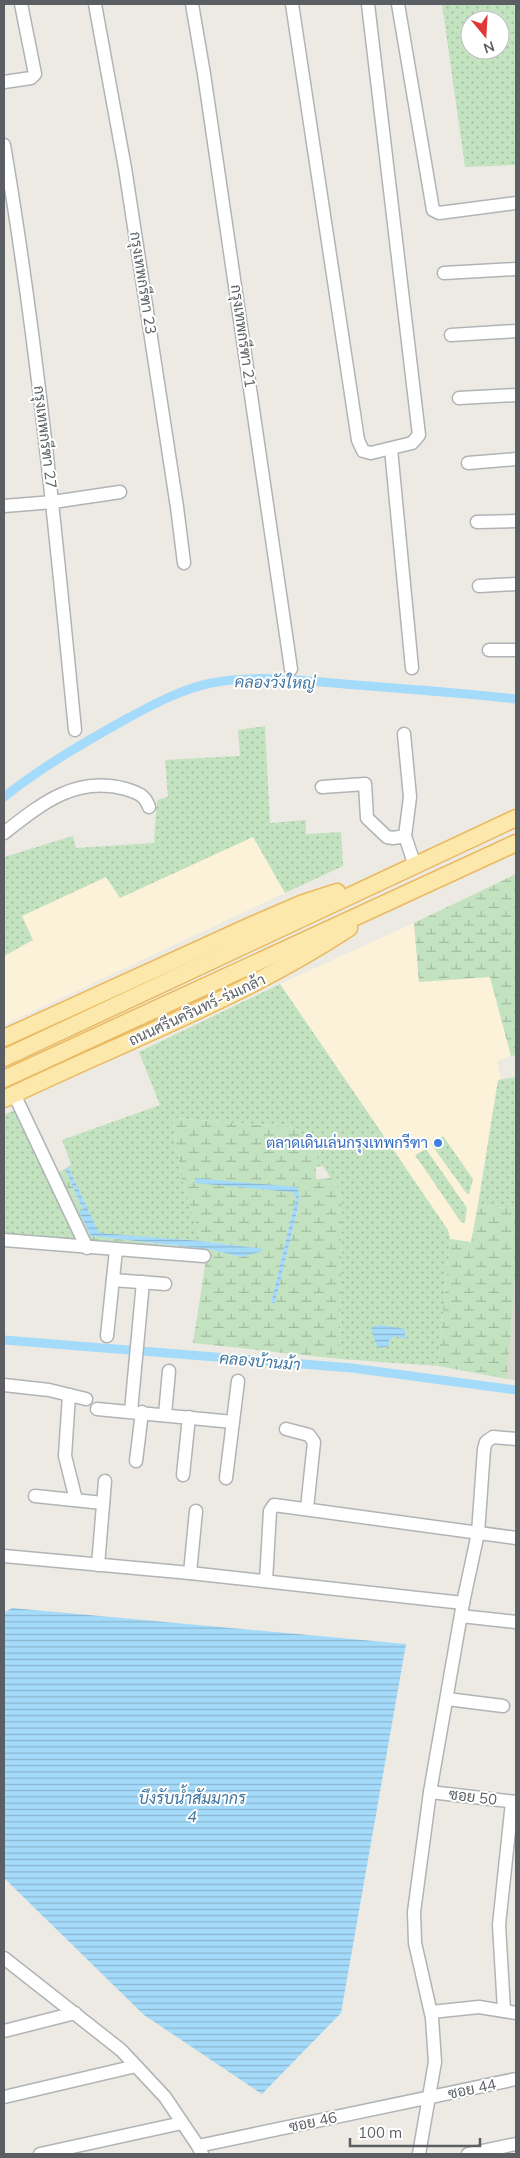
<svg xmlns="http://www.w3.org/2000/svg" width="520" height="2158" viewBox="0 0 520 2158" font-family="Mulish,Sarabun,sans-serif">
	<style>
		.commercial { fill: #fcf1d9 }
		.education { fill: #ddd9d1 }
		.grass { fill: url(#grass-dots); fill-rule: evenodd }
		.wetland { fill: url(#wetland-marsh); fill-rule: evenodd }
		.water { fill: url(#water-rules) }
		.lines { fill: none; stroke-linecap: round; stroke-linejoin: round }
		.canal { stroke: #a5dbfa; stroke-width: 9 }
		.minor-casing { stroke: #b0b4b7; stroke-width: 15 }
		.major-casing { stroke: #eab95f; stroke-width: 19 }
		.minor { stroke: #fff; stroke-width: 12 }
		.major { stroke: #fbe8aa; stroke-width: 16 }
		.shop-dot { fill: #3f7fe0; stroke: #fff; stroke-width: 2 }
		.labels { text-anchor: middle; stroke-width: 4; stroke-linejoin: round; paint-order: stroke }
		.street-label { font-size: 15px; fill: #5b5f63; stroke: #fff }
		.shop-label { font-size: 15px; fill: #366cbe; stroke: #fff; text-anchor: end }
		.water-label { font-size: 16px; font-style: italic; fill: #4177a2; stroke: #fff }
	</style>
	<defs>
		<pattern id="grass-dots" width="8" height="8" patternUnits="userSpaceOnUse" patternTransform="scale(1.25)"><rect width="8" height="8" fill="#c3e3c0"/><path d="M2 2h.1M6 6h.1" fill="none" stroke="#a1bba0" stroke-width="1.8" stroke-linecap="round"/></pattern>
		<pattern id="wetland-marsh" width="20" height="14" patternUnits="userSpaceOnUse" patternTransform="scale(1.25)"><rect width="20" height="14" fill="#c3e3c0"/><path d="M1 5h8M5 5V1M11 12h8M15 12V8" fill="none" stroke="#a1bba0"/></pattern>
		<pattern id="water-rules" width="6" height="5" patternUnits="userSpaceOnUse" patternTransform="scale(1.25)"><rect width="6" height="5" fill="#a5dbfa"/><path d="M0 2.5h6" fill="none" stroke="#89b5ce"/></pattern>
	</defs>
	<rect width="100%" height="100%" fill="#edeae3"/>
	<!-- commercial -->
	<g class="commercial">
		<path d="M253,836L285,893L4,1025V956L33,940L21,916L106,876L120,898Z"/>
		<path d="M414,923L419,982L490,977L511,1056L497,1061L501,1081H498L471,1242L450,1239L448,1230L280,984Z"/>
	</g>
	<!-- education -->
	<path class="education" d="M516,1267V1380L507,1379Z"/>
	<!-- grass -->
	<g class="grass">
		<path d="M442,4H516V165L465,167ZM470,20H500V50H470Z"/>
		<path d="M265,726L270,823L306,820V834L341,832L343,866L285,893L253,837L120,898L106,877L22,916L33,940L4,956V857L73,836L76,848L154,843L157,800L168,797L165,760L240,756L238,730Z"/>
		<path d="M280,984L448,1230L450,1239L438,1366L340,1359L342,1203L339,1190L297,1128L172,1118L182,1179L201,1241L99,1234L68,1167L71,1164L62,1140L160,1105L139,1052Z"/>
		<path d="M516,1077V1208L478,1206L498,1080Z"/>
		<path d="M17,1109L77,1239L72,1241L4,1234V1115Z"/>
		<path d="M443,1136L473,1179L469,1194H467L431,1144Z"/>
		<path d="M426,1149L467,1208L465,1223L461,1222L415,1155Z"/>
	</g>
	<!-- wetland -->
	<g class="wetland">
		<path d="M516,874V1055L511,1056L490,977L419,982L414,923Z"/>
		<path d="M172,1118L297,1128L323,1166L316,1167V1179L331,1178L339,1190L342,1203L340,1359L193,1343L207,1253L88,1241L56,1173L65,1169L83,1210L80,1212L91,1236L208,1249L241,1257L263,1249L201,1241L182,1179ZM292,1192L299,1195L298,1207L275,1303H271L296,1197Z"/>
		<path d="M478,1206L516,1208V1267L507,1379L438,1366L450,1239L471,1242Z"/>
	</g>
	<!-- water -->
	<g class="water">
		<path d="M68,1167L99,1233L201,1241L264,1249L260,1252L241,1257L208,1249L91,1236L79,1212L83,1210L65,1169Z"/>
		<path d="M195,1178L297,1187L299,1195L298,1207L275,1303H271L296,1197L292,1192L196,1183Z"/>
		<path d="M381,1325L405,1329V1339L395,1336L389,1340V1346L381,1348L376,1345L371,1327Z"/>
		<path d="M12,1608L406,1644L341,2013L262,2094L144,2015L4,1878V1613Z"/>
	</g>
	<g class="lines">
		<!-- canal -->
		<g class="canal">
			<path d="M4,797C43,766 85,742 128,718C154,704 182,689 211,683C258,674 308,681 355,685C408,689 463,693 516,699"/>
			<path d="M4,1340L352,1368L516,1390"/>
		</g>
		<!-- minor casing -->
		<g class="minor-casing">
			<g id="minor">
				<path d="M95,4L125,168L177,507L184,563"/>
				<path d="M192,4L204,74L291,669"/>
				<path d="M292,4L358,440L363,451L371,453L412,443L419,435L368,4"/>
				<path d="M398,4L433,210L439,213L516,203"/>
				<path d="M4,82L31,78L35,74L21,4"/>
				<path d="M4,145C37,339 56,535 75,730"/>
				<path d="M444,273L516,269"/>
				<path d="M451,335L516,331"/>
				<path d="M459,398L516,395"/>
				<path d="M391,449L412,668"/>
				<path d="M468,463L516,459"/>
				<path d="M4,506L53,502L120,492"/>
				<path d="M477,522L516,521"/>
				<path d="M479,586L516,584"/>
				<path d="M489,650H516"/>
				<path d="M404,734L410,797L405,836L415,866"/>
				<path d="M322,787L365,784L367,818L387,837L393,838L405,836"/>
				<path d="M4,833C41,804 76,775 126,789C138,793 145,795 149,807"/>
				<path d="M14,1094L87,1248"/>
				<path d="M4,1240L204,1256"/>
				<path d="M113,1280L165,1284"/>
				<path d="M107,1336L116,1250"/>
				<path d="M4,1385L49,1390L86,1399"/>
				<path d="M69,1395L65,1456L76,1500"/>
				<path d="M97,1409L233,1422"/>
				<path d="M131,1411L143,1282"/>
				<path d="M165,1414L169,1371"/>
				<path d="M286,1429L309,1435L314,1442L307,1508"/>
				<path d="M136,1461L142,1412"/>
				<path d="M183,1475L189,1417"/>
				<path d="M226,1478L238,1381"/>
				<path d="M35,1496L103,1503"/>
				<path d="M4,1556L190,1573L463,1603"/>
				<path d="M98,1565L105,1481"/>
				<path d="M190,1573L196,1511"/>
				<path d="M266,1581L270,1511L274,1505L516,1538"/>
				<path d="M461,1616L516,1622"/>
				<path d="M447,1699L503,1706"/>
				<path d="M430,1792L516,1802"/>
				<path d="M4,1958L121,2050L165,2097L198,2146L202,2154"/>
				<path d="M504,2010L499,1925L512,1802"/>
				<path d="M431,2012L479,2007L516,2013"/>
				<path d="M4,2031L75,2013"/>
				<path d="M4,2097L136,2066"/>
				<path d="M198,2146L516,2079"/>
				<path d="M40,2154L182,2123"/>
				<path d="M419,2154L435,2062L432,2018L415,1943L414,1912L430,1792L463,1603L478,1533L484,1449L486,1442L493,1437L516,1439"/>
				<path d="M468,2154L516,2144"/>
			</g>
		</g>
		<!-- major casing -->
		<g class="major-casing">
			<g id="major">
				<path d="M4,1038L252,925L303,903L337,892"/>
				<path d="M4,1058L516,818"/>
				<path d="M4,1079L516,843"/>
				<path d="M4,1099C120,1043 241,999 349,928"/>
			</g>
		</g>
		<!-- minor -->
		<use href="#minor" class="minor"/>
		<!-- major -->
		<use href="#major" class="major"/>
	</g>
	<!-- markers -->
	<circle class="shop-dot" cx="438" cy="1143" r="5"/>
	<g class="labels">
		<!-- street labels -->
		<g class="street-label">
			<text transform="translate(143 283) rotate(81)" y="5">กรุงเทพกรีฑา 23</text>
			<text transform="translate(243 336) rotate(82)" y="5">กรุงเทพกรีฑา 21</text>
			<text transform="translate(45 437) rotate(83)" y="5">กรุงเทพกรีฑา 27</text>
			<text transform="translate(197 1010) rotate(-25)" y="5">ถนนศรีนครินทร์-ร่มเกล้า</text>
			<text transform="translate(473 1797) rotate(7)" y="5">ซอย 50</text>
			<text transform="translate(472 2089) rotate(-12)" y="5">ซอย 44</text>
			<text transform="translate(313 2122) rotate(-12)" y="5">ซอย 46</text>
		</g>
		<!-- shop labels -->
		<g class="shop-label">
			<text x="428" y="1148">ตลาดเดินเล่นกรุงเทพกรีฑา</text>
		</g>
		<!-- water labels -->
		<g class="water-label">
			<text transform="translate(275 682) rotate(1)" y="6">คลองวังใหญ่</text>
			<text transform="translate(260 1361) rotate(5)" y="6">คลองบ้านม้า</text>
			<text x="192" y="1804">บึงรับน้ำสัมมากร<tspan x="192" dy="18">4</tspan></text>
		</g>
	</g>
	<!-- border -->
	<rect width="520" height="2158" fill="none" stroke="#5b5f63" stroke-width="10"/>
	<!-- north arrow -->
	<g transform="translate(485 35) rotate(162)"><circle r="24" fill="#ffffff" stroke="#bdbfc1"/>
	<path d="M0-4L9 19L0 12L-9 19Z" fill="#e03836"/>
	<text y="-8" font-size="14" font-weight="bold" text-anchor="middle" fill="#5b5f63">N</text>
	</g>
	<!-- scale -->
	<path d="M350 2138v8h130v-8" fill="none" stroke="#5b5f63" stroke-width="2.5"/>
	<text x="358" y="2138" font-size="15" fill="#5b5f63" stroke="#ffffff" stroke-width="4" paint-order="stroke">100 m</text>
</svg>
